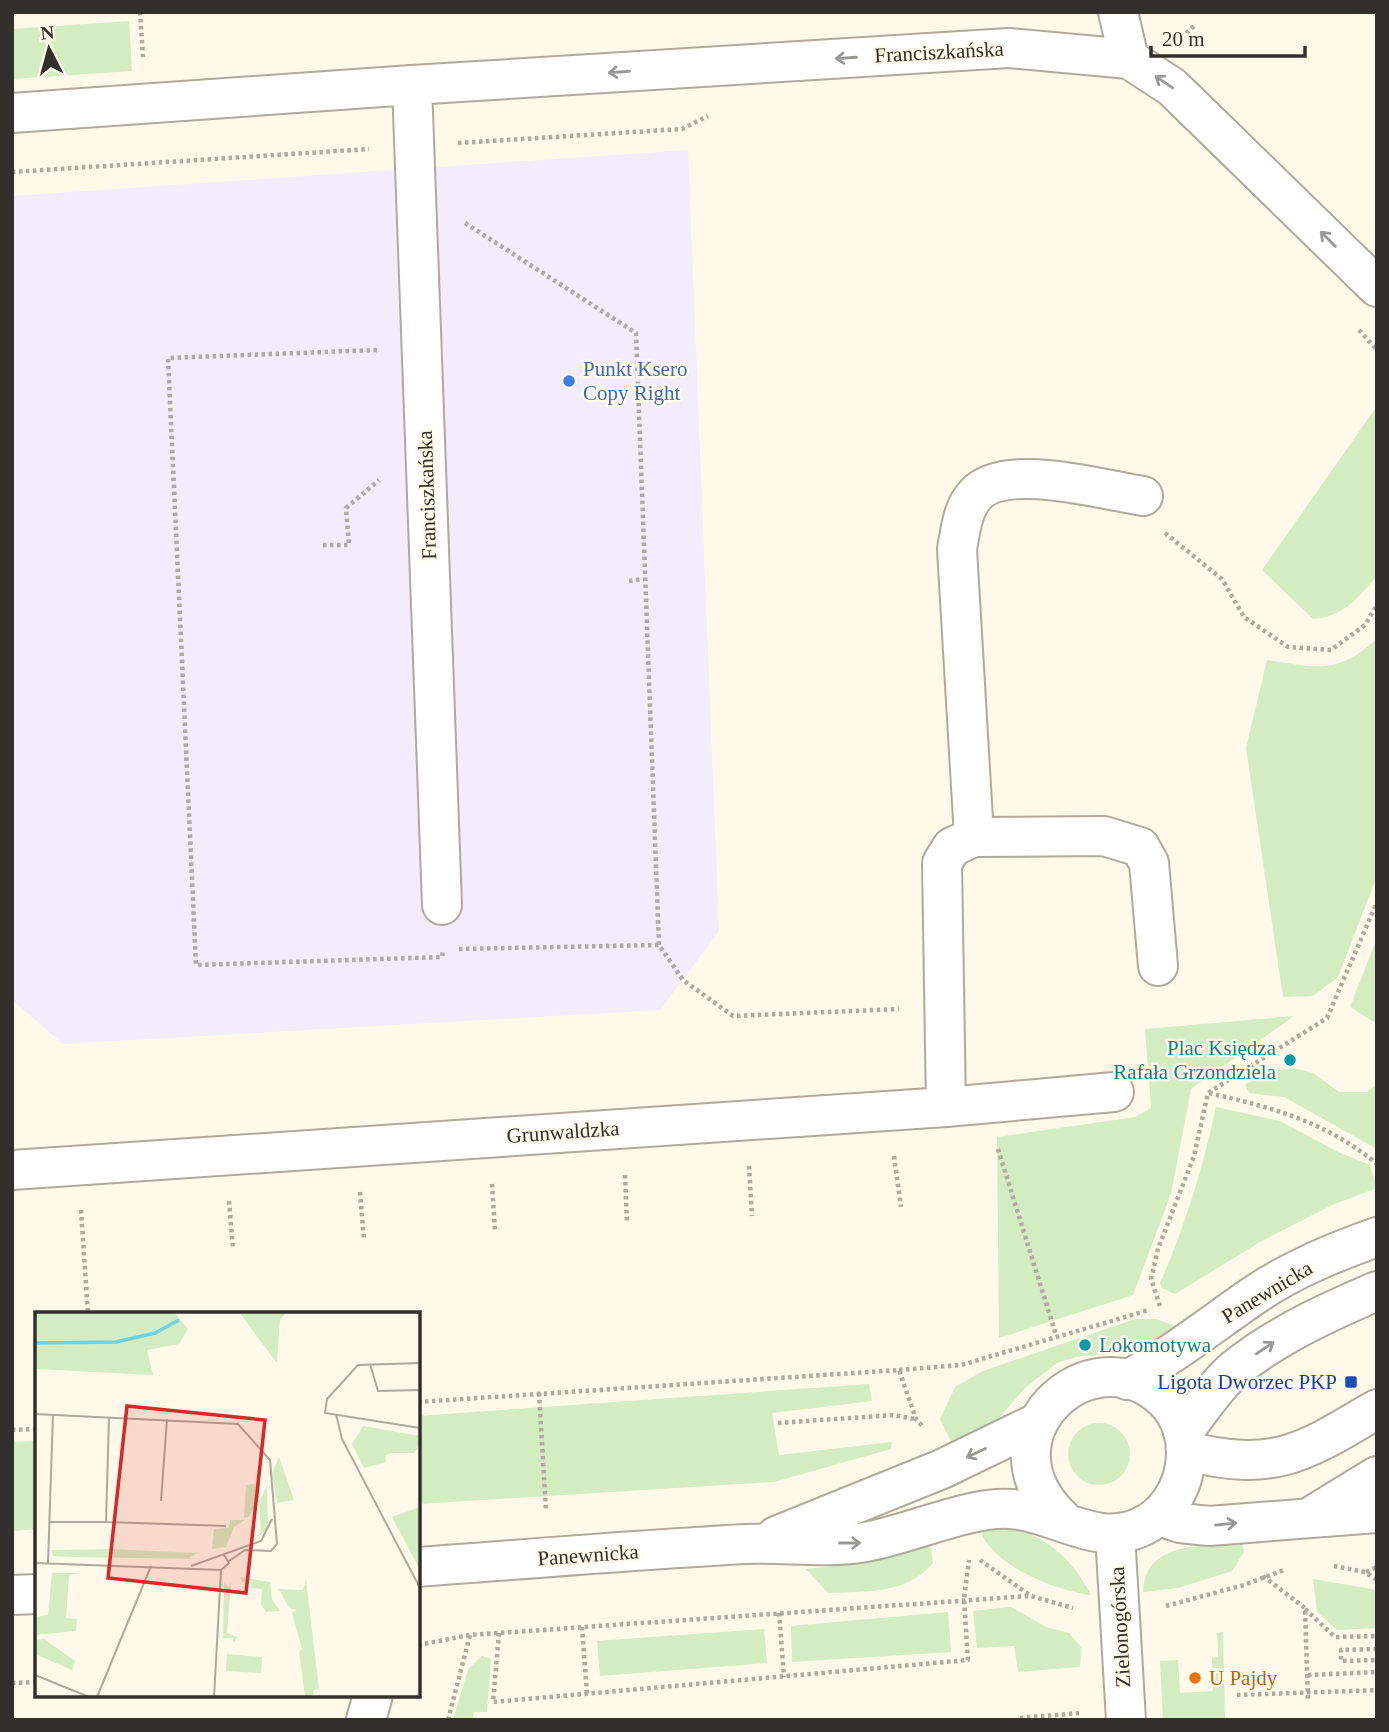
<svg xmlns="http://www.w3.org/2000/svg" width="1389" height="1732" viewBox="0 0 1389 1732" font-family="Georgia,serif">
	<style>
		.education { fill: #f2ecfd }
		.green { fill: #d4ecc2 }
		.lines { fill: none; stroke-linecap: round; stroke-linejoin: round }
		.minor-casing { stroke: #afaa9b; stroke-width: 42 }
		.path { stroke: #afab9f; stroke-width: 4.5; stroke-dasharray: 3.5 3.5; stroke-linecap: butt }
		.minor { stroke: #fff; stroke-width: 38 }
		.oneway { stroke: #989894 }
		.shop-dot { fill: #3f7fe0; stroke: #fef9e9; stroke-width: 2.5 }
		.culture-dot { fill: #0f9aa8; stroke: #fef9e9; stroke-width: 2.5 }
		.transit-dot { fill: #1a4fb4; stroke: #fef9e9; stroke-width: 2.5 }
		.food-dot { fill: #e8710a; stroke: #fef9e9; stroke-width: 2.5 }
		.labels { text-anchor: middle; stroke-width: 5; stroke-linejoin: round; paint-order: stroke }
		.street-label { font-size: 21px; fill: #32302a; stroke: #fef9e9 }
		.shop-label { font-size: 21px; fill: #366cbe; stroke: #fef9e9; text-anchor: start }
		.culture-label { font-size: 21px; fill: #0d838f; stroke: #fef9e9; text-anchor: end }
		.transit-label { font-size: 21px; fill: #164399; stroke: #fef9e9; text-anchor: end }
		.food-label { font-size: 21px; fill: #c56008; stroke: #fef9e9; text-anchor: start }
		.inset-river { fill: none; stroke: #71d1e3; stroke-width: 3.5 }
		.inset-road { fill: none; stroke: #aca99d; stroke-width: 2 }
		.view { fill: #d62828; fill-opacity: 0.15; stroke: #d62828; stroke-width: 3.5 }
		.inset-edge { fill: none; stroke: #32302a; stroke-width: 3.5 }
	</style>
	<rect width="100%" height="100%" fill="#fef9e9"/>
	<!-- education -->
	<path class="education" d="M688,150L719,931L660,1010L63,1044L12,1000V196Z"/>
	<!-- green -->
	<g class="green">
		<path d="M129,21L132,71L12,79V29Z"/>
		<path d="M1377,406V576C1358,598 1343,617 1313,619L1262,570Z"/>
		<path d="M1377,638V876L1338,977L1313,996L1283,997L1246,748L1267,660C1315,667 1339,676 1377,638Z"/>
		<path d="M1377,938V1024L1350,1007Z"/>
		<path d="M1294,1016L1191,1089L1171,1194L1133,1295L999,1338L997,1137L1135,1117L1151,1108L1145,1029Z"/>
		<path d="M1293,1068L1313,1073L1339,1092H1367L1377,1084V1149L1284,1097L1249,1093L1245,1085L1262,1073Z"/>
		<path d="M1216,1107L1280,1121L1338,1152L1370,1165L1377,1188L1332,1205L1260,1242L1175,1294L1162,1288L1160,1283C1185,1227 1203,1167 1216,1107Z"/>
		<path d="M1135,1319H1156L1178,1327L1153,1344L1132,1352L1076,1357L1057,1363L1025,1388L993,1425L953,1446L940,1419L955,1387L983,1371Z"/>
		<path d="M869,1384L872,1401L772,1413L779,1455L892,1442L891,1449L774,1482L418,1504V1416Z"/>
		<circle cx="1099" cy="1454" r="31"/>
		<path d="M37,1441V1529L12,1531V1442Z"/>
		<path d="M985,1526C1035,1526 1068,1551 1091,1595C1057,1591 998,1568 982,1535Z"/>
		<path d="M1242,1543L1244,1552L1232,1571L1178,1588L1143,1592C1146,1540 1202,1547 1242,1543Z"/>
		<path d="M930,1544L933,1563C906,1595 866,1591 828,1593L806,1569L867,1562Z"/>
		<path d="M1313,1579L1377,1590V1628L1337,1630L1317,1612Z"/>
		<path d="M1011,1607L1046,1627L1069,1633L1081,1647L1080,1667L1018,1672L1014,1646L977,1648L973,1611Z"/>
		<path d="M948,1612L951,1652L792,1662L791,1626Z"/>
		<path d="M764,1629L767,1663L600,1676L597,1641Z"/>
		<path d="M1223,1632L1225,1720H1163L1160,1661L1178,1660L1180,1693L1213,1691L1212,1658L1218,1657L1217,1633Z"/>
		<path d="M482,1656L491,1659L487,1712H474L472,1720H453L468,1669Z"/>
	</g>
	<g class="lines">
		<!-- minor casing -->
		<g class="minor-casing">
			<g id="minor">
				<path d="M1118,12L1129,59"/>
				<path d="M412,85L442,905"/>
				<path d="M12,113L412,85L1009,48L1129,59L1172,87L1377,287"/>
				<path d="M974,837L957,549C961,529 962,509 976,494C1006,462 1103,490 1143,496"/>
				<path d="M946,1107L942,863L952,847L974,837L1104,836L1140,847L1149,863L1158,966"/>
				<path d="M12,1170L946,1107L1114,1092"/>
				<path d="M1127,1380C1173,1356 1213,1323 1256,1294C1293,1269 1335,1252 1377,1237"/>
				<path d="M1183,1432C1200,1411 1215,1386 1235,1369C1277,1335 1328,1312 1377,1291"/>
				<path d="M1187,1451C1274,1473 1303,1453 1377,1409"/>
				<path d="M1315,1514L1377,1476"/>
				<path d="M1159,1516L1180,1523L1209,1526L1377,1513"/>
				<path d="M1115,1534L1126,1720"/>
				<path d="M776,1536L942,1469L1037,1423"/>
				<path d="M418,1567C527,1559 636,1550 745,1544C784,1542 827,1549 865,1542C908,1535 969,1506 1011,1509C1056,1512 1098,1549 1143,1526C1188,1504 1202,1435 1164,1399C1090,1330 974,1438 1063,1520"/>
				<path d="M12,1595L37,1594"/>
				<path d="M366,1720L373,1695"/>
			</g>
		</g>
		<!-- path -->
		<g class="path">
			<path d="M140,12L143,57"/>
			<path d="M1181,38L1195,25"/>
			<path d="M458,143L682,129L708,116"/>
			<path d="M12,172L369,149"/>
			<path d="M465,223L636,333L659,945"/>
			<path d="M1359,330L1377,350"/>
			<path d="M377,350L168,358L196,965L442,957L443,950"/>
			<path d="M1165,533L1222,579L1244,617L1288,647L1331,650L1365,625L1377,605"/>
			<path d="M323,545H349L346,508L379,480"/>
			<path d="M629,581L643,579"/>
			<path d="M459,949L659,945L683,980L733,1016L899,1009"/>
			<path d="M1209,1093C1273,1108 1325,1121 1377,1164"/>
			<path d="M998,1149L1056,1335"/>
			<path d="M894,1156L901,1207"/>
			<path d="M749,1166L752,1216"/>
			<path d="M625,1175L627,1223"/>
			<path d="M492,1184L495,1232"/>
			<path d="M360,1192L364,1240"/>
			<path d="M229,1201L233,1249"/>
			<path d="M81,1210L88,1314"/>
			<path d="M1160,1306L1151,1279L1158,1249L1194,1156L1208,1093L1327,1018L1377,902"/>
			<path d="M899,1370L961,1365L1149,1310"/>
			<path d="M539,1393L546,1511"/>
			<path d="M418,1402L899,1370L916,1419L924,1428"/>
			<path d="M778,1423L893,1415L915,1419"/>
			<path d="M12,1430L37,1429"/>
			<path d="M980,1560L1031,1596L1073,1608"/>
			<path d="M1334,1566L1365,1572L1377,1580"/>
			<path d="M1366,1572L1377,1567"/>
			<path d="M1263,1576L1305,1608L1308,1701"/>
			<path d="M1166,1606L1244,1585L1284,1570"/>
			<path d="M1305,1609L1335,1637L1377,1636"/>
			<path d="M779,1613L784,1677"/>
			<path d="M582,1627L587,1694"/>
			<path d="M499,1633L493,1702L968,1660L964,1599L969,1560"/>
			<path d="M418,1645L470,1635L1030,1596"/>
			<path d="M1377,1649L1341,1650V1661L1377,1660"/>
			<path d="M1308,1675L1377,1672"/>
			<path d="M12,1683L37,1682"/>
			<path d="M1237,1695L1377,1690"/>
			<path d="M1020,1718L1079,1713"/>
			<path d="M448,1720L470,1635"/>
		</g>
		<!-- minor -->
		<use href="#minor" class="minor"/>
	</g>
	<!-- one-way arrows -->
	<defs><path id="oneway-shaft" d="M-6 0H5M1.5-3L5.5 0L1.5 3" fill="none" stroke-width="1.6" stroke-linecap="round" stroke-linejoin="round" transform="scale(1.75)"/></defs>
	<g class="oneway">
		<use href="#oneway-shaft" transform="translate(846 58) rotate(176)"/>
		<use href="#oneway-shaft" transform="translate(619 72) rotate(176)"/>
		<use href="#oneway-shaft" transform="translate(1164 82) rotate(-146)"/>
		<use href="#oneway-shaft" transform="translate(1328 239) rotate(-135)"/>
		<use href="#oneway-shaft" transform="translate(1265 1348) rotate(-34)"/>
		<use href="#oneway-shaft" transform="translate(976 1453) rotate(154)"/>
		<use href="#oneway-shaft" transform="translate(1226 1524) rotate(-6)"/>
		<use href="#oneway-shaft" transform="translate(850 1543)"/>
	</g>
	<!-- markers -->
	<circle class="shop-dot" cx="569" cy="381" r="7"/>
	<g class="culture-dot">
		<circle cx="1290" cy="1060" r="7"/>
		<circle cx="1085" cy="1345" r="7"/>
	</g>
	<rect class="transit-dot" x="1344" y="1375" width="14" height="14" rx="3.5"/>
	<circle class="food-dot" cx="1195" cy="1678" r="7"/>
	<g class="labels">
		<!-- street labels -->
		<g class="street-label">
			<text transform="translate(939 52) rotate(-3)" y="7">Franciszkańska</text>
			<text transform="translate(427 495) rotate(-92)" y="7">Franciszkańska</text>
			<text transform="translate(563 1132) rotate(-4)" y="7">Grunwaldzka</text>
			<text transform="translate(1267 1292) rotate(-31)" y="7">Panewnicka</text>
			<text transform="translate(588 1555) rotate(-4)" y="7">Panewnicka</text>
			<text transform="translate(1120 1627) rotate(-93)" y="7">Zielonogórska</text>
		</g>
		<!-- shop labels -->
		<g class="shop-label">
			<text x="583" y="376">Punkt Ksero<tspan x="583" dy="24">Copy Right</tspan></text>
		</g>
		<!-- culture labels -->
		<g class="culture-label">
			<text x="1276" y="1055">Plac Księdza<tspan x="1276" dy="24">Rafała Grzondziela</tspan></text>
			<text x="1099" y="1352" text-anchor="start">Lokomotywa</text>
		</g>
		<!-- transit labels -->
		<g class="transit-label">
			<text x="1337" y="1389">Ligota Dworzec PKP</text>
		</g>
		<!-- food labels -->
		<g class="food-label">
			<text x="1209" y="1685">U Pajdy</text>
		</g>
	</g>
	<!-- overview -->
	<g transform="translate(35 1312)">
		<rect width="385" height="385" fill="#fef9e9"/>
		<path d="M0,0H139L153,17L144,32L112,38L118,63L0,57ZM204,0H253L245,7L242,51ZM328,114L385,124V132L379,141H357L350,143L351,150L329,156L317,132ZM244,145L259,188L242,191L237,161ZM225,171V184L214,205L209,206L211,173ZM232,174L233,217L219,228L226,220L224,190ZM385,195V258L357,205ZM195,208H210L199,215L191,235L177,237L179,217L194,216ZM74,237L163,241L154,246L165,247L38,245L18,244L17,238ZM17,261H44L34,264L31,306L42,307L41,319L0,323V305L13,303ZM205,265L235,270L237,287L245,299L231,300L226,292L227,277L216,276V271L207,270ZM271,268L284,377L278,378L279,385H270L264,340L267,337L257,301L262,298L254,296L244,277L268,278ZM196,269L192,321L203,325L198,330V326H188V330L189,271L194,275ZM9,327L40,349L37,358L0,342V328ZM192,342L227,345L226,361L191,359Z" fill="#d4ecc2"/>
		<path class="inset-river" d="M0,31L81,30L120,21L144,8"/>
		<path class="inset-road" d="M385,51L323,53L292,87L290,101L385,116M335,52L343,79L385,78M0,102L203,112L235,148L242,232L236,239L210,238L194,249M301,102L307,127L385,276M126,189L132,107M15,210H71L74,105M71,210L191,214M0,251L186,258L194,251L189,243M13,251L18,103M156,254L226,229L237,207M0,363L54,385M62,385L116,254M179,385L186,258"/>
		<path class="view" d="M92,94L230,108L211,281L73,266Z"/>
		<rect width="385" height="385" class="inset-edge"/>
	</g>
	<!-- border -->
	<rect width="1389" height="1732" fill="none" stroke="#32302a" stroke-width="28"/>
	<!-- north arrow -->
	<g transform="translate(49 49) rotate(354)" stroke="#fef9e9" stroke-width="5" paint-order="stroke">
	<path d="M0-5L12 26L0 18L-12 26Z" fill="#32302a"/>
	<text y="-10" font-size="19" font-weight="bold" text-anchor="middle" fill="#32302a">N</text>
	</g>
	<!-- scale -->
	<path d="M1151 46v10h154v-10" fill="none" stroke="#32302a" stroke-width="3.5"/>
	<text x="1162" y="46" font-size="21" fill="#32302a" stroke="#fef9e9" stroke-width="5" paint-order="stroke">20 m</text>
</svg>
